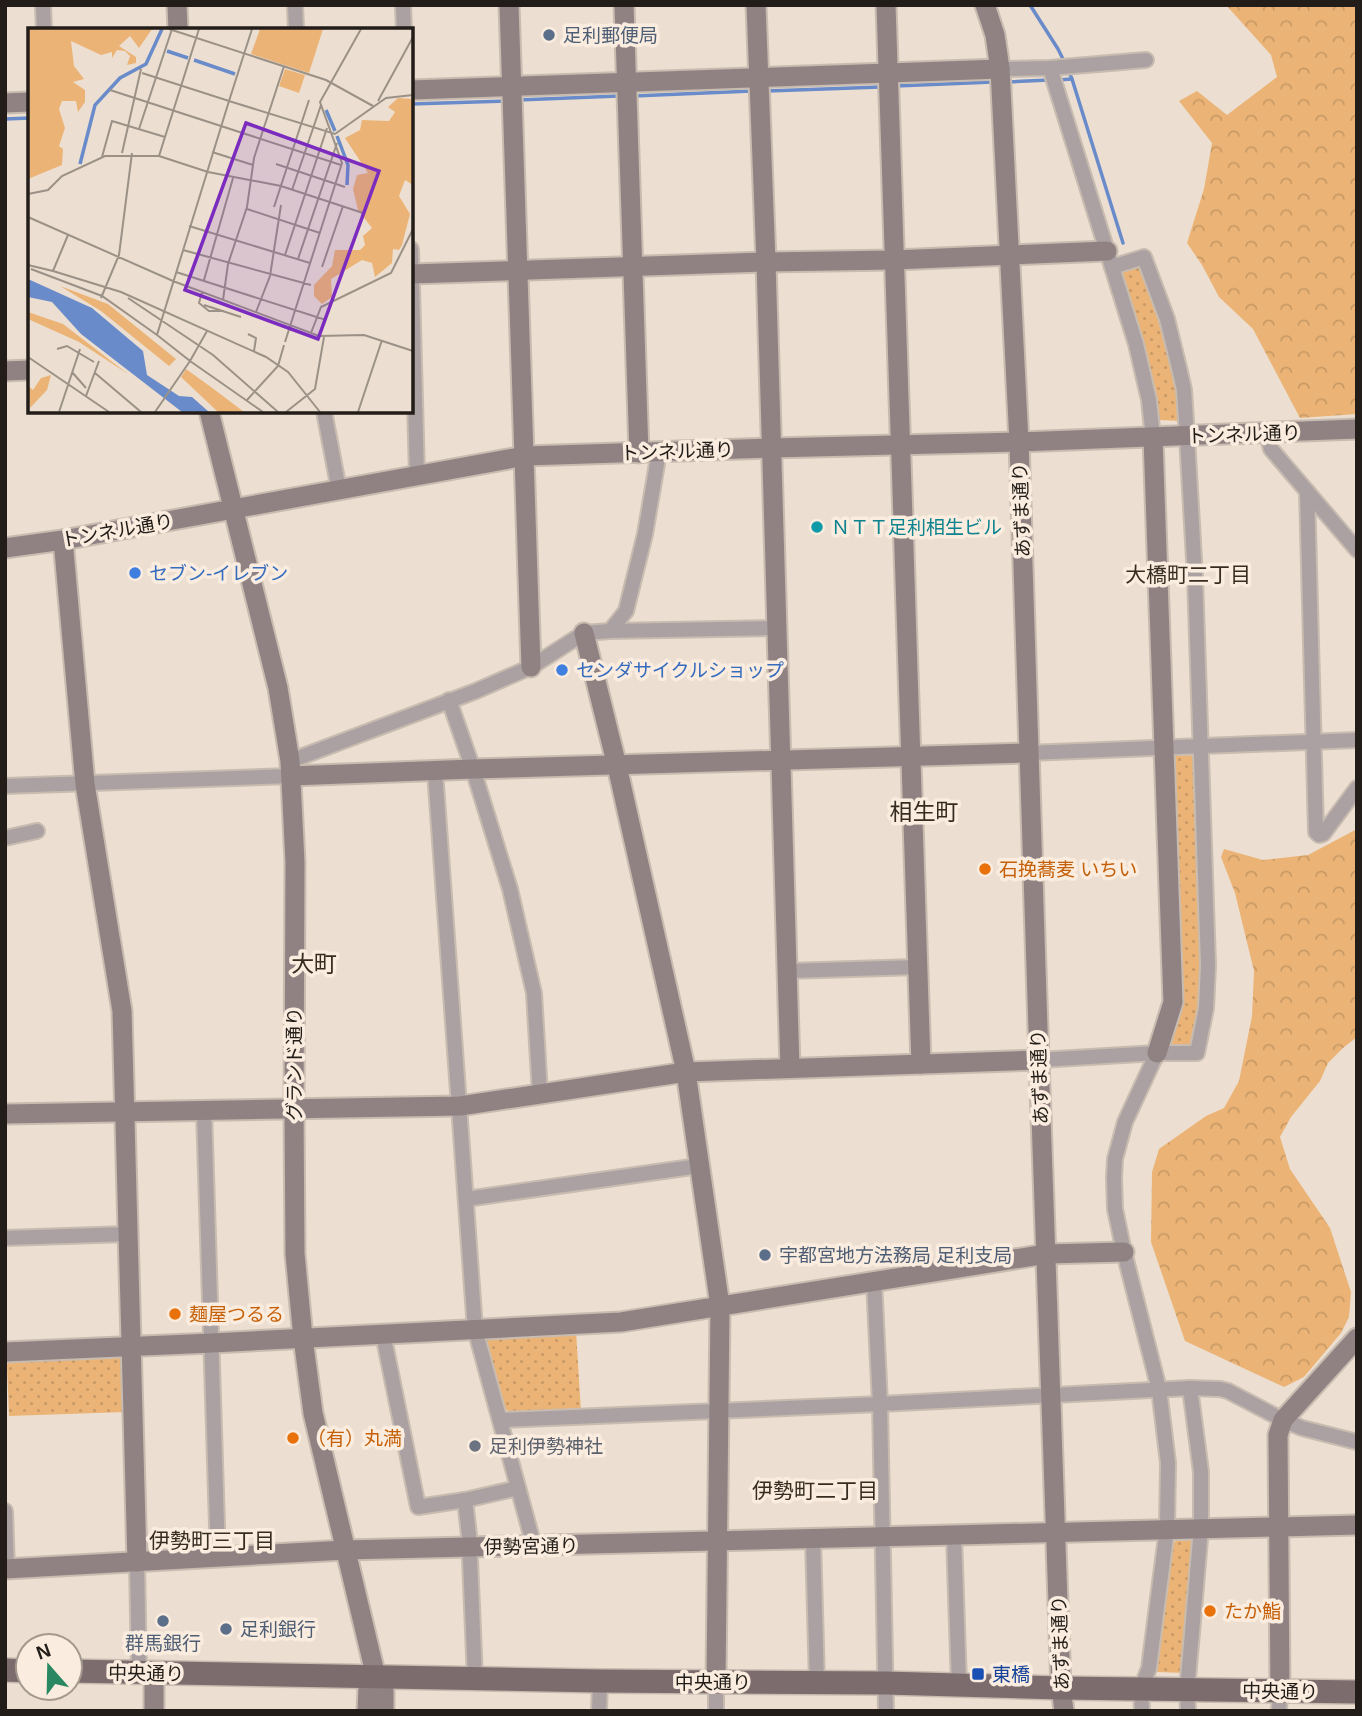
<svg xmlns="http://www.w3.org/2000/svg" width="1362" height="1716" viewBox="0 0 1362 1716" font-family="Arial,'Noto Sans JP',sans-serif">
	<style>
		.forest { fill: url(#forest-crowns) }
		.park { fill: url(#park-dots) }
		.lines { fill: none; stroke-linecap: round; stroke-linejoin: round }
		.stream { stroke: #6a8bca; stroke-width: 3.5 }
		.street-casing { stroke: #c8bcb0; stroke-width: 18 }
		.secondary-casing { stroke: #c8bcb0; stroke-width: 23 }
		.primary-casing { stroke: #c8bcb0; stroke-width: 26 }
		.street { stroke: #aba1a2; stroke-width: 14 }
		.secondary { stroke: #908283; stroke-width: 19 }
		.primary { stroke: #7c6c6d; stroke-width: 23 }
		.service-dot { fill: #5c6f8a; stroke: #faecde; stroke-width: 2.5 }
		.culture-dot { fill: #0f9aa8; stroke: #faecde; stroke-width: 2.5 }
		.shop-dot { fill: #3f7fe0; stroke: #faecde; stroke-width: 2.5 }
		.food-dot { fill: #e8710a; stroke: #faecde; stroke-width: 2.5 }
		.worship-dot { fill: #6b7280; stroke: #faecde; stroke-width: 2.5 }
		.transit-dot { fill: #1a4fb4; stroke: #faecde; stroke-width: 2.5 }
		.labels { text-anchor: middle; stroke-width: 7; stroke-linejoin: round; paint-order: stroke }
		.service-label { font-size: 19px; fill: #4e5e75; stroke: #faecde; text-anchor: start }
		.street-label { font-size: 19px; fill: #221d18; stroke: #faecde }
		.culture-label { font-size: 19px; fill: #0d838f; stroke: #faecde; text-anchor: start }
		.shop-label { font-size: 19px; fill: #366cbe; stroke: #faecde; text-anchor: start }
		.food-label { font-size: 19px; fill: #c56008; stroke: #faecde; text-anchor: start }
		.worship-label { font-size: 19px; fill: #5b616d; stroke: #faecde; text-anchor: start }
		.transit-label { font-size: 19px; fill: #164399; stroke: #faecde; text-anchor: start }
		.neighbourhood-label { font-size: 21px; fill: #362c21; stroke: #faecde }
		.quarter-label { font-size: 23px; fill: #362c21; stroke: #faecde }
		.inset-river { fill: none; stroke: #6a8bca; stroke-width: 3.5 }
		.inset-road { fill: none; stroke: #9b9187; stroke-width: 2 }
		.view { fill: #7b2cbf; fill-opacity: 0.15; stroke: #7b2cbf; stroke-width: 3.5 }
		.inset-edge { fill: none; stroke: #221d18; stroke-width: 3.5 }
	</style>
	<defs>
		<pattern id="forest-crowns" width="20" height="18" patternUnits="userSpaceOnUse" patternTransform="scale(1.75)"><rect width="20" height="18" fill="#ebb476"/><path d="M2 6a3 3 0 1 1 6 0M12 15a3 3 0 1 1 6 0" fill="none" stroke="#c99a65"/></pattern>
		<pattern id="park-dots" width="8" height="8" patternUnits="userSpaceOnUse" patternTransform="scale(1.75)"><rect width="8" height="8" fill="#ebb476"/><path d="M2 2h.1M6 6h.1" fill="none" stroke="#c99a65" stroke-width="1.8" stroke-linecap="round"/></pattern>
	</defs>
	<rect width="100%" height="100%" fill="#ecdfd1"/>
	<!-- forest -->
	<g class="forest">
		<path d="M1226,5H1357V414L1300,418L1253,329L1219,297L1202,265L1187,243L1204,189L1212,143L1179,101L1197,91L1227,115L1277,77L1271,55Z"/>
		<path d="M1357,829V1037L1343,1048L1328,1063L1320,1081L1291,1117L1280,1137L1290,1169L1330,1228L1351,1292L1349,1317L1341,1333L1304,1377L1284,1387L1185,1341L1151,1242L1152,1172L1159,1149L1206,1116L1224,1108L1239,1081L1252,1016L1254,971L1235,893L1221,857L1224,849L1263,860L1308,855Z"/>
	</g>
	<!-- park -->
	<g class="park">
		<path d="M1139,264L1142,266L1171,363L1182,421L1159,420L1152,385L1120,272Z"/>
		<path d="M1196,755L1203,982L1201,1009L1193,1041L1189,1045L1174,1046L1169,1040V756Z"/>
		<path d="M576,1331L581,1412L514,1415L504,1408L484,1341L489,1335Z"/>
		<path d="M118,1353L124,1363L126,1412L9,1416L7,1364L14,1359Z"/>
		<path d="M1196,1540L1185,1673L1157,1672L1153,1667L1171,1545L1176,1541Z"/>
	</g>
	<g class="lines">
		<!-- stream -->
		<g class="stream">
			<path d="M1030,5L1058,49L1065,63"/>
			<path d="M1068,70L1072,79L1123,243"/>
			<path d="M1057,80L1072,79"/>
			<path d="M1008,82L1049,80"/>
			<path d="M896,86L993,82"/>
			<path d="M767,91L881,87"/>
			<path d="M634,96L752,91"/>
			<path d="M518,100L619,96"/>
			<path d="M411,104L507,101"/>
			<path d="M5,119L30,118"/>
		</g>
		<!-- street casing -->
		<g class="street-casing">
			<g id="street">
				<path d="M43,5L44,30"/>
				<path d="M295,5L296,30"/>
				<path d="M403,5L404,30"/>
				<path d="M1050,68L1136,344L1149,400L1153,438"/>
				<path d="M1000,69L1050,68L1146,60"/>
				<path d="M411,249L417,476"/>
				<path d="M324,411L339,490"/>
				<path d="M1267,434L1271,449L1357,550"/>
				<path d="M1307,491L1316,832L1319,835L1323,834L1357,788"/>
				<path d="M610,631L626,611L645,534L659,452"/>
				<path d="M449,700L473,769L510,889L534,993L540,1094"/>
				<path d="M1028,753L1357,740"/>
				<path d="M290,761L476,691L531,667L584,633L610,631L777,628"/>
				<path d="M435,771L475,1329L534,1546"/>
				<path d="M5,786L291,776"/>
				<path d="M5,838L37,831"/>
				<path d="M787,971L918,967"/>
				<path d="M1039,1060L1157,1053H1197L1206,1008L1208,965L1195,577L1187,437L1184,390L1180,372L1167,319L1144,257L1112,267"/>
				<path d="M204,1110L218,1557"/>
				<path d="M466,1199L699,1166"/>
				<path d="M5,1238L128,1234"/>
				<path d="M874,1281L880,1404L886,1711"/>
				<path d="M383,1334L418,1507L465,1500L518,1488"/>
				<path d="M501,1420L880,1404L1190,1388L1220,1389L1228,1391L1283,1420L1302,1428L1357,1442"/>
				<path d="M465,1500L469,1535L475,1679"/>
				<path d="M5,1511L7,1569"/>
				<path d="M954,1536L959,1685"/>
				<path d="M813,1539L817,1683"/>
				<path d="M137,1562L139,1673"/>
				<path d="M599,1711L600,1681"/>
				<path d="M716,1711V1682"/>
				<path d="M1142,1711L1141,1689L1149,1668L1167,1529L1168,1463L1159,1389L1124,1252L1115,1209L1114,1178L1115,1159L1125,1122L1157,1053"/>
				<path d="M1188,1711L1187,1690L1201,1528V1472L1190,1388"/>
				<path d="M1279,1711L1280,1691"/>
			</g>
		</g>
		<!-- secondary casing -->
		<g class="secondary-casing">
			<g id="secondary">
				<path d="M177,5L178,30"/>
				<path d="M509,5L531,667"/>
				<path d="M624,5L639,453"/>
				<path d="M756,5L766,262L790,1068"/>
				<path d="M886,5L921,1064"/>
				<path d="M985,5L995,35L1000,69L1019,442L1039,1060L1061,1688L1064,1711"/>
				<path d="M411,90L1000,69"/>
				<path d="M5,103L30,102"/>
				<path d="M412,274L766,262L894,260L1107,251"/>
				<path d="M5,371L30,370"/>
				<path d="M209,411L278,688L290,761L295,862L294,1109L295,1254L303,1338L313,1413L376,1677L384,1690V1711"/>
				<path d="M1153,438L1173,1002L1157,1053"/>
				<path d="M63,540L85,784L122,1011L137,1562"/>
				<path d="M5,548L63,540L525,456L771,448L1019,442L1357,429"/>
				<path d="M584,633L617,766L686,1072L720,1306L716,1682"/>
				<path d="M291,776L473,769L1028,753"/>
				<path d="M5,1114L460,1106L686,1072L1039,1060"/>
				<path d="M5,1352L212,1343L621,1322L1046,1254L1124,1252"/>
				<path d="M5,1569L345,1550L1357,1525"/>
				<path d="M1280,1691L1278,1435L1283,1420L1357,1338"/>
				<path d="M154,1711V1673"/>
				<path d="M367,1711L368,1688L376,1677"/>
			</g>
		</g>
		<!-- primary casing -->
		<g class="primary-casing">
			<g id="primary">
				<path d="M5,1670L28,1671"/>
				<path d="M70,1671L600,1681L886,1683L1061,1688L1357,1692"/>
			</g>
		</g>
		<!-- street -->
		<use href="#street" class="street"/>
		<!-- secondary -->
		<use href="#secondary" class="secondary"/>
		<!-- primary -->
		<use href="#primary" class="primary"/>
	</g>
	<!-- markers -->
	<g class="service-dot">
		<circle cx="549" cy="35" r="7"/>
		<circle cx="765" cy="1255" r="7"/>
		<circle cx="163" cy="1621" r="7"/>
		<circle cx="226" cy="1629" r="7"/>
	</g>
	<circle class="culture-dot" cx="817" cy="527" r="7"/>
	<g class="shop-dot">
		<circle cx="135" cy="573" r="7"/>
		<circle cx="562" cy="670" r="7"/>
	</g>
	<g class="food-dot">
		<circle cx="985" cy="869" r="7"/>
		<circle cx="175" cy="1314" r="7"/>
		<circle cx="293" cy="1438" r="7"/>
		<circle cx="1210" cy="1611" r="7"/>
	</g>
	<circle class="worship-dot" cx="475" cy="1446" r="7"/>
	<rect class="transit-dot" x="971" y="1667" width="14" height="14" rx="3.5"/>
	<g class="labels">
		<!-- service labels -->
		<g class="service-label">
			<text x="563" y="42">足利郵便局</text>
			<text x="779" y="1262">宇都宮地方法務局 足利支局</text>
			<text x="240" y="1636">足利銀行</text>
			<text x="163" y="1650" text-anchor="middle">群馬銀行</text>
		</g>
		<!-- street labels -->
		<g class="street-label">
			<text transform="translate(1244 434) rotate(-2)" y="7">トンネル通り</text>
			<text transform="translate(677 451) rotate(-2)" y="7">トンネル通り</text>
			<text transform="translate(1021 510) rotate(-92)" y="7">あずま通り</text>
			<text transform="translate(117 530) rotate(-10)" y="7">トンネル通り</text>
			<text transform="translate(294 1064) rotate(-90)" y="7">グランド通り</text>
			<text transform="translate(1039 1077) rotate(-92)" y="7">あずま通り</text>
			<text transform="translate(531 1546) rotate(-1)" y="7">伊勢宮通り</text>
			<text transform="translate(1060 1643) rotate(-92)" y="7">あずま通り</text>
			<text transform="translate(146 1673) rotate(1)" y="7">中央通り</text>
			<text x="713" y="1689">中央通り</text>
			<text transform="translate(1280 1691) rotate(1)" y="7">中央通り</text>
		</g>
		<!-- culture labels -->
		<g class="culture-label">
			<text x="831" y="534">ＮＴＴ足利相生ビル</text>
		</g>
		<!-- shop labels -->
		<g class="shop-label">
			<text x="149" y="580">セブン-イレブン</text>
			<text x="576" y="677">センダサイクルショップ</text>
		</g>
		<!-- food labels -->
		<g class="food-label">
			<text x="999" y="876">石挽蕎麦 いちい</text>
			<text x="189" y="1321">麺屋つるる</text>
			<text x="307" y="1445">（有）丸満</text>
			<text x="1224" y="1618">たか鮨</text>
		</g>
		<!-- worship labels -->
		<g class="worship-label">
			<text x="489" y="1453">足利伊勢神社</text>
		</g>
		<!-- transit labels -->
		<g class="transit-label">
			<text x="992" y="1681">東橋</text>
		</g>
		<!-- neighbourhood labels -->
		<g class="neighbourhood-label">
			<text x="1188" y="582">大橋町二丁目</text>
			<text x="815" y="1498">伊勢町二丁目</text>
			<text x="212" y="1548">伊勢町三丁目</text>
		</g>
		<!-- quarter labels -->
		<g class="quarter-label">
			<text x="924" y="820">相生町</text>
			<text x="314" y="972">大町</text>
		</g>
	</g>
	<!-- overview -->
	<g transform="translate(28 28)">
		<rect width="385" height="385" fill="#ecdfd1"/>
		<path d="M0,1H124L111,20L102,8L91,18L108,29V35L99,37L102,28L97,23L89,22L84,30V24L73,27L43,13L46,38L56,51L45,54L57,62V74L50,84L48,73H34L31,81L37,100L31,118L35,121L34,137L0,151V125L27,121L28,104L0,115ZM370,70L385,71V157L377,152L371,168L382,186L374,217L371,222L365,221L364,235L347,249L344,235L334,232L303,251L304,269L294,276L286,268V257L304,238L307,222H332L337,217L335,208L344,200L330,182L325,161L329,147L340,145L317,110L332,102L334,92L361,93L367,84L360,79ZM23,347L19,362L2,380L0,358L5,362L13,350Z" fill="#ebb476"/>
		<path d="M10,8L30,68L27,83L31,102L27,126L0,143V23ZM257,41L277,47L271,65L251,58ZM32,258L80,276L148,331L141,338L73,283ZM0,284L35,296L100,346L51,314L0,291Z" fill="#ebb476"/>
		<path d="M232,1H295L281,45L223,26ZM158,341L187,362L216,384H190L153,349Z" fill="#ebb476"/>
		<path d="M0,251L64,280L115,323L119,347L151,368L164,369L181,384H154L53,306L24,274L0,269Z" fill="#6a8bca"/>
		<path class="inset-river" d="M139,23L160,30M166,32L207,46M298,82L307,103M309,108L320,137L319,157M52,136L67,77L92,50L118,36L134,1"/>
		<path class="inset-road" d="M141,1L298,52L345,78M114,45L201,73L224,1M82,62L313,137M350,73L385,9M111,101L144,1M184,124L225,137M94,125L113,41M131,128L180,144L253,158L335,185M74,129L84,93L137,109M248,136L317,159M264,162L293,77M0,166L20,162L34,148L77,128H131L171,1M246,179L281,72M219,181L292,205M0,189L145,253L291,308L336,307L385,323M161,198L282,235M155,222L283,257M257,227L299,100M270,231L309,115M0,237L25,243L40,207M294,239L315,178M3,241L74,268L129,307M25,243L93,264L238,329L260,344L292,384M148,244L298,292M176,252L205,150M174,264L171,275L181,283H196M73,270L91,227L104,125M100,270L185,327L250,384M195,272L200,236L219,179L226,130L256,38M176,277L213,289M228,284L242,248L253,177M283,305L293,279L363,245L385,201M220,306L228,310L226,323M257,314L314,135L292,74L333,1M29,321L39,318L66,334M0,329L81,384M162,333L179,303M162,333L235,384M44,344L58,360M67,345L113,384M58,368L71,333M219,372L250,338L256,317M31,384L52,321M127,384L162,333L129,307L201,73L307,106L358,70L385,67M258,384L287,361L296,309M330,384L354,312"/>
		<path class="view" d="M218,95L351,143L290,311L157,262Z"/>
		<rect width="385" height="385" class="inset-edge"/>
	</g>
	<!-- border -->
	<rect width="1362" height="1716" fill="none" stroke="#221d18" stroke-width="14"/>
	<!-- north arrow -->
	<g transform="translate(49 1667) rotate(340)"><circle r="33" fill="#faecde" stroke="#a4998f" stroke-width="2"/>
	<path d="M0-5L12 26L0 18L-12 26Z" fill="#298861"/>
	<text y="-10" font-size="19" font-weight="bold" text-anchor="middle" fill="#221d18">N</text>
	</g>
</svg>
